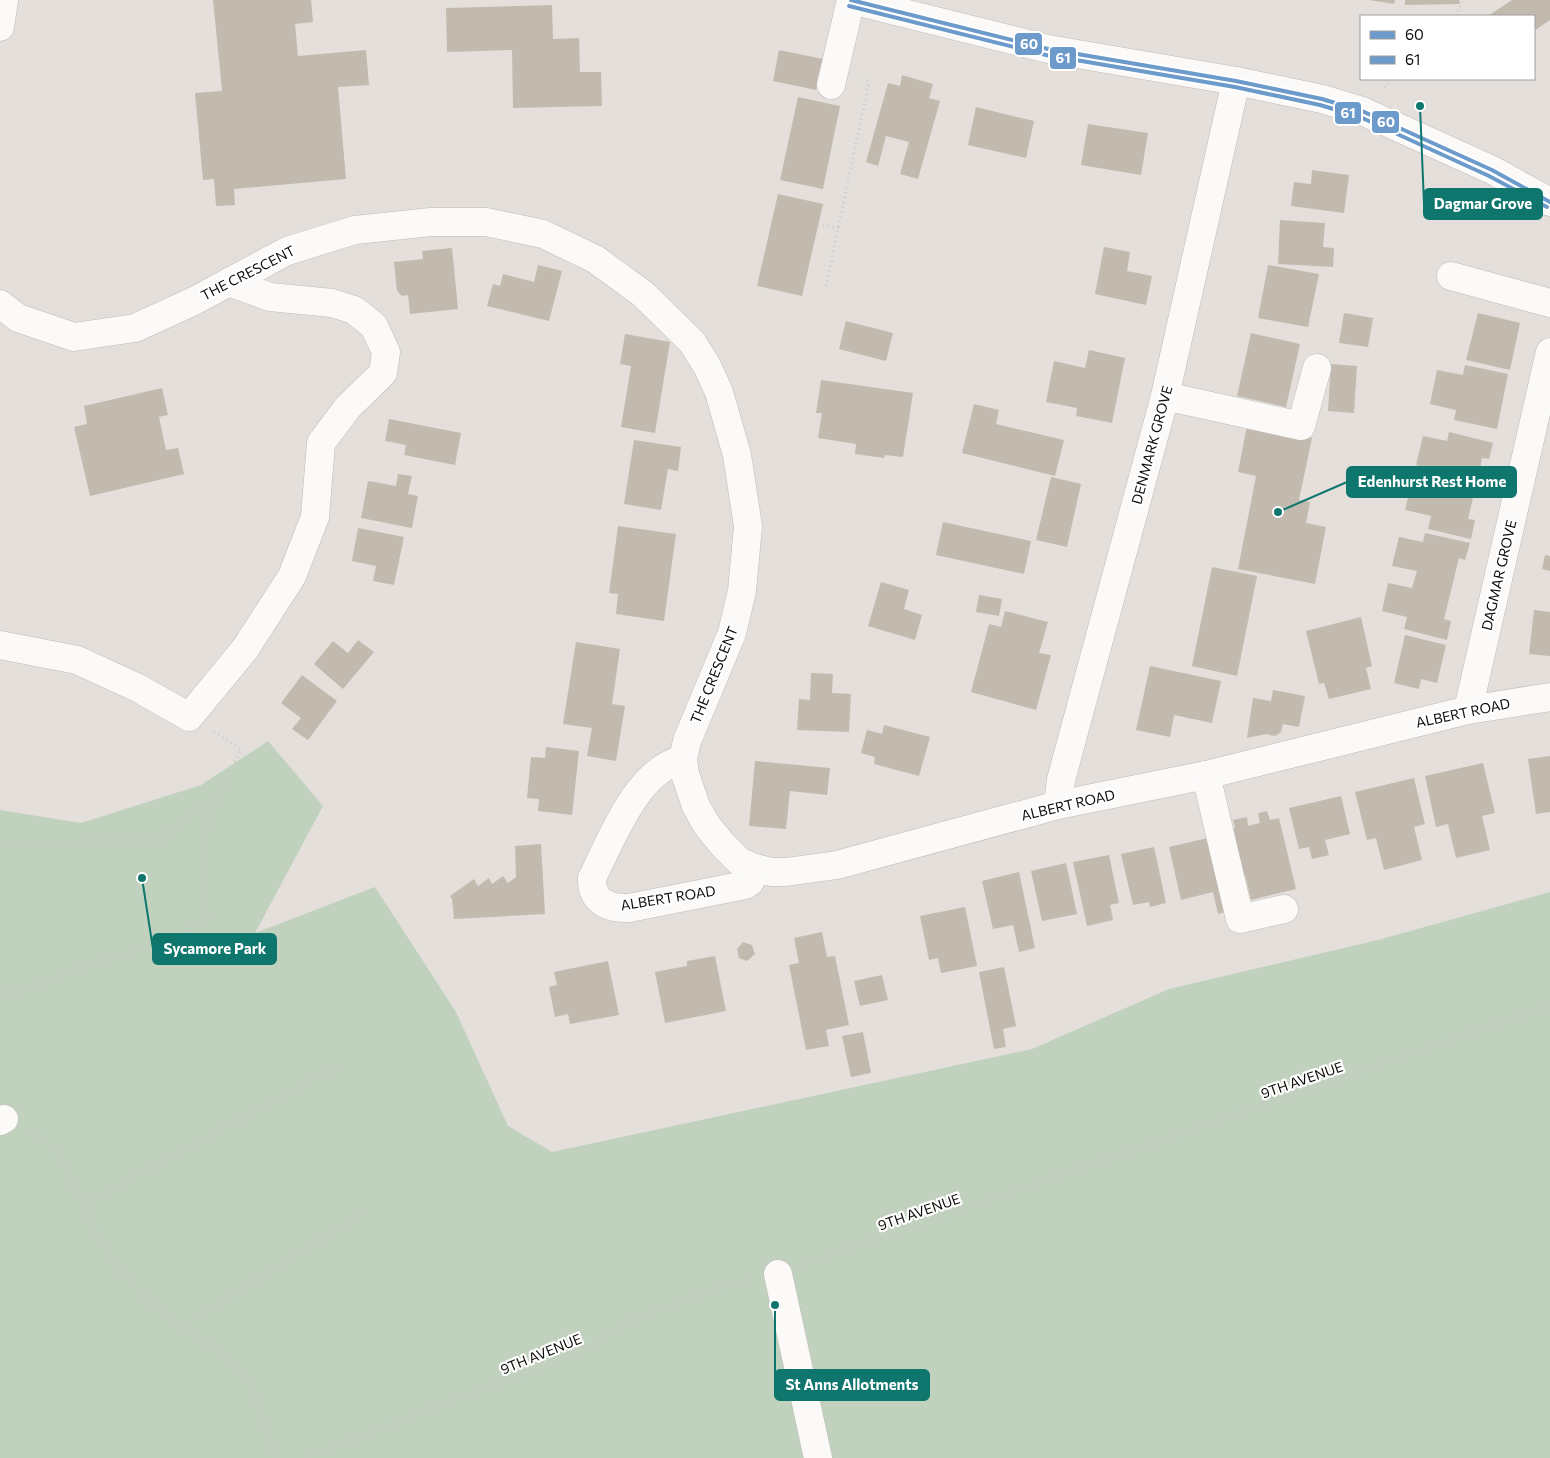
<svg xmlns="http://www.w3.org/2000/svg" width="1550" height="1458" viewBox="0 0 1550 1458" font-family="Commissioner,sans-serif">
	<style>
		.green { fill: #c0d2be }
		.building { fill: #c2baaf }
		.lines { fill: none; stroke-linecap: round; stroke-linejoin: round }
		.minor-casing { stroke: #bfbbb7; stroke-width: 29 }
		.major-casing { stroke: #bfbbb7; stroke-width: 29 }
		.path { stroke: #cacac8; stroke-width: 3; stroke-dasharray: 1 4; stroke-linecap: butt }
		.minor { stroke: #fbfaf9; stroke-width: 28 }
		.major { stroke: #fbfaf9; stroke-width: 28 }
		.bus-1-casing { stroke: #fff; stroke-width: 8 }
		.bus-2-casing { stroke: #fff; stroke-width: 8 }
		.bus-1 { stroke: #6c9aca; stroke-width: 4 }
		.bus-2 { stroke: #6c9aca; stroke-width: 4 }
		.labels { text-anchor: middle; stroke-width: 4.5; stroke-linejoin: round; paint-order: stroke }
		.street-label { font-size: 14px; fill: #0e0c08; stroke: #fff }
		.leader { fill: none; stroke: #0f766e; stroke-width: 2 }
		.callout-dot { fill: #0f766e; stroke: #fff; stroke-width: 2 }
		.callout { fill: #0f766e; stroke: #0f766e; stroke-width: 2 }
		.callout-label { font-size: 15px; text-anchor: middle; font-weight: bold; fill: #fff }
		.line-badge { stroke: #fff; stroke-width: 2 }
		.badge-label { font-size: 14px; text-anchor: middle; font-weight: bold; fill: #fff }
	</style>
	<rect width="100%" height="100%" fill="#e4dfda"/>
	<!-- green -->
	<path class="green" d="M268,741L323,806L255,933L375,887L456,1012L508,1126L552,1152L1032,1049L1169,989L1378,940L1550,892V1458H0V810L81,823L201,785Z"/>
	<!-- building -->
	<g class="building">
		<path d="M213,0H311L313,22L295,24L298,56L366,50L369,85L338,87L346,179L234,189L235,205L216,206L214,179L203,180L195,93L222,91Z"/>
		<path d="M1369,0H1395L1394,4Z"/>
		<path d="M1405,0H1459L1460,4L1405,5Z"/>
		<path d="M1512,0H1550V20L1534,31V16H1488Z"/>
		<path d="M552,5L553,39L579,38L580,72H601L602,106L513,108L512,50L447,52L446,8Z"/>
		<path d="M779,50L823,59L816,90L773,81Z"/>
		<path d="M902,75L933,84L929,98L940,101L918,179L900,174L909,142L886,136L878,166L866,162L888,83L900,86Z"/>
		<path d="M798,97L840,106L823,189L780,180Z"/>
		<path d="M976,107L1034,121L1026,158L968,145Z"/>
		<path d="M1088,124L1148,133L1141,175L1081,165Z"/>
		<path d="M1312,170L1349,175L1344,213L1291,206L1294,182L1311,184Z"/>
		<path d="M778,194L823,204L802,296L757,286Z"/>
		<path d="M1280,220L1325,223L1323,247L1334,248L1333,267L1278,264Z"/>
		<path d="M1104,247L1130,252L1127,271L1152,276L1146,305L1095,294Z"/>
		<path d="M452,248L458,309L410,314L408,295L402,296L397,291L394,262L423,259L422,251Z"/>
		<path d="M538,265L562,271L549,321L487,306L493,284L500,286L503,274L534,282Z"/>
		<path d="M1268,265L1319,274L1308,327L1258,318Z"/>
		<path d="M1344,313L1373,318L1368,347L1339,343Z"/>
		<path d="M1478,313L1520,323L1510,370L1466,360Z"/>
		<path d="M846,321L893,333L886,361L839,349Z"/>
		<path d="M1251,333L1300,344L1286,407L1237,396Z"/>
		<path d="M625,334L670,342L655,433L621,427L631,366L620,364Z"/>
		<path d="M1089,350L1125,358L1112,423L1076,416L1077,408L1046,402L1054,361L1085,368Z"/>
		<path d="M1331,364L1357,366L1354,413L1328,411Z"/>
		<path d="M1465,365L1508,374L1497,429L1454,420L1456,410L1430,404L1437,370L1463,375Z"/>
		<path d="M821,380L913,393L903,457L885,455L884,458L855,454L856,444L818,438L822,413H816Z"/>
		<path d="M162,388L168,415L159,417L166,450L178,448L184,474L90,496L74,427L87,424L84,406Z"/>
		<path d="M974,404L999,410L996,424L1064,440L1055,476L962,453Z"/>
		<path d="M389,419L461,433L455,465L404,455L406,445L385,441Z"/>
		<path d="M1247,425L1312,438L1299,500L1310,502L1306,523L1326,527L1315,584L1238,569L1256,476L1238,472Z"/>
		<path d="M1449,432L1493,443L1489,459L1482,458L1481,464L1468,519L1475,520L1471,539L1428,529L1431,516L1405,510L1412,482L1436,488L1440,471L1416,465L1423,436L1447,441Z"/>
		<path d="M634,440L681,447L678,471L668,469L661,510L624,504Z"/>
		<path d="M398,474L412,476L408,494L418,496L412,528L361,518L368,481L396,486Z"/>
		<path d="M1051,477L1081,484L1067,547L1036,540Z"/>
		<path d="M943,522L1031,541L1024,574L936,555Z"/>
		<path d="M618,526L676,534L664,621L616,614L618,594L609,593Z"/>
		<path d="M358,528L404,537L394,585L373,581L376,566L352,561Z"/>
		<path d="M1425,533L1470,543L1465,560L1459,558L1444,619L1451,621L1447,640L1404,629L1407,617L1382,611L1388,583L1412,588L1417,571L1392,566L1399,537L1423,542Z"/>
		<path d="M1545,555L1550,556V571L1542,569Z"/>
		<path d="M1212,567L1257,576L1237,676L1192,666Z"/>
		<path d="M881,582L909,590L904,609L922,615L915,640L868,626Z"/>
		<path d="M979,595L1002,599L999,616L976,612Z"/>
		<path d="M1534,610L1550,612V656L1529,654Z"/>
		<path d="M1005,611L1048,622L1039,653L1051,655L1036,710L971,692L989,624L1001,627Z"/>
		<path d="M1361,617L1372,666L1366,668L1371,689L1329,699L1324,683L1319,684L1306,631Z"/>
		<path d="M1405,635L1446,645L1437,683L1421,679L1419,689L1394,683Z"/>
		<path d="M358,640L374,652L343,689L314,664L333,641L348,653Z"/>
		<path d="M576,642L620,649L612,704L625,706L616,761L587,756L592,728L563,724Z"/>
		<path d="M1150,666L1221,681L1212,723L1174,715L1170,737L1136,730Z"/>
		<path d="M811,673L833,674L832,693L851,694L849,732L797,730L799,699L810,700Z"/>
		<path d="M302,675L337,701L308,740L292,729L301,718L281,703Z"/>
		<path d="M1273,690L1305,696L1299,727L1283,724L1281,732L1275,736L1266,734L1247,738L1253,698L1271,701Z"/>
		<path d="M884,725L930,737L919,776L874,764L875,757L861,753L867,730L882,734Z"/>
		<path d="M546,747L579,751L572,815L538,811L539,799L527,798L531,757L545,758Z"/>
		<path d="M1550,756V812L1536,814L1528,759Z"/>
		<path d="M755,761L830,768L827,795L790,791L786,829L749,826Z"/>
		<path d="M1483,763L1495,813L1482,816L1490,850L1456,858L1448,824L1436,827L1425,776Z"/>
		<path d="M1414,778L1425,824L1414,827L1422,860L1384,870L1376,838L1367,840L1355,792Z"/>
		<path d="M1341,796L1350,834L1325,840L1329,855L1312,859L1309,847L1299,849L1289,808Z"/>
		<path d="M1267,811L1270,820L1279,818L1296,889L1251,900L1245,875L1235,877L1225,831L1235,828L1233,820L1247,817L1248,826L1260,823L1258,813Z"/>
		<path d="M1212,837L1229,911L1218,914L1213,892L1181,900L1169,847Z"/>
		<path d="M541,844L545,914L454,919L452,899L450,896L474,879L478,886L489,878L492,884L503,876L508,883L516,877L515,846Z"/>
		<path d="M1154,847L1166,903L1150,907L1149,902L1133,905L1121,854Z"/>
		<path d="M1109,855L1119,903L1110,905L1113,920L1087,926L1073,862Z"/>
		<path d="M1066,863L1077,914L1042,921L1031,871Z"/>
		<path d="M1019,872L1035,948L1019,952L1013,925L993,929L982,881Z"/>
		<path d="M965,907L977,966L941,973L938,958L929,960L920,916Z"/>
		<path d="M822,932L827,957L835,956L849,1025L826,1030L829,1046L806,1050L789,965L799,963L794,938Z"/>
		<path d="M743,942L752,945L755,954L747,961L739,958L737,949Z"/>
		<path d="M715,956L726,1011L665,1023L655,972L687,966V961Z"/>
		<path d="M608,961L619,1015L570,1024L568,1014L555,1017L549,987L557,985L554,972Z"/>
		<path d="M1004,967L1016,1026L1003,1029L1006,1047L994,1049L979,972Z"/>
		<path d="M882,975L888,1000L860,1006L854,981Z"/>
		<path d="M863,1032L871,1073L851,1077L842,1036Z"/>
	</g>
	<g class="lines">
		<!-- minor casing -->
		<g class="minor-casing">
			<g id="minor">
				<path d="M0,27L4,0"/>
				<path d="M831,85L851,0"/>
				<path d="M1451,276L1550,303"/>
				<path d="M0,304L18,318L74,337L135,328L194,301L287,251L355,230L431,222H486L543,234L595,259L643,294L692,342L707,366L719,392L737,455L748,526L742,591L732,633L687,741L683,759L685,774L696,806L706,824L722,844L739,861L755,868L771,872H786L837,865L1058,805L1206,775L1468,710L1550,697"/>
				<path d="M1165,396L1301,426L1317,368"/>
				<path d="M0,645L77,660L138,688L189,717L245,649L292,576L315,517L321,443L348,407L383,373L386,352L374,326L354,310L332,303L270,297L229,282"/>
				<path d="M1468,710L1550,352"/>
				<path d="M683,759C636,771 612,839 592,878C591,901 608,909 629,908L745,885L750,882L755,868"/>
				<path d="M1206,775L1240,919L1284,909"/>
				<path d="M1058,805L1061,780L1165,396L1236,81"/>
				<path d="M0,1121L4,1119"/>
				<path d="M778,1274L818,1458"/>
			</g>
		</g>
		<!-- major casing -->
		<g class="major-casing">
			<path id="major" d="M851,0L1048,49L1236,81L1322,99L1362,111L1492,170L1550,202"/>
		</g>
		<!-- path -->
		<g class="path">
			<path d="M1456,16L1463,0"/>
			<path d="M1384,87L1393,79"/>
			<path d="M818,225L839,228"/>
			<path d="M826,286L869,82L863,79"/>
			<path d="M214,732L241,749L217,796"/>
			<path d="M0,844L160,839L217,796L202,844L207,916L173,940L95,962L22,991L0,993"/>
			<path d="M31,1129L56,1150L110,1260L145,1298L180,1327L217,1349L246,1378L267,1430L275,1458"/>
			<path d="M82,1206L338,1066"/>
			<path d="M805,1264L1550,1006"/>
			<path d="M180,1327L366,1211"/>
			<path d="M305,1458L589,1348L630,1321L719,1287L749,1280"/>
		</g>
		<!-- minor -->
		<use href="#minor" class="minor"/>
		<!-- major -->
		<use href="#major" class="major"/>
		<!-- bus-1 casing -->
		<g class="bus-1-casing">
			<path id="bus-1" d="M851,0L1048,49L1236,81L1322,99L1362,111L1492,170L1550,202"/>
		</g>
		<!-- bus-2 casing -->
		<g class="bus-2-casing">
			<path id="bus-2" d="M849,6L1046,55L1235,87L1320,105L1360,117L1489,176L1547,207"/>
		</g>
		<!-- bus-1 -->
		<use href="#bus-1" class="bus-1"/>
		<!-- bus-2 -->
		<use href="#bus-2" class="bus-2"/>
	</g>
	<g class="labels">
		<!-- street labels -->
		<g class="street-label">
			<text transform="translate(248 273) rotate(-27)" y="5">THE CRESCENT</text>
			<text transform="translate(1152 445) rotate(-75)" y="5">DENMARK GROVE</text>
			<text transform="translate(1499 575) rotate(-77)" y="5">DAGMAR GROVE</text>
			<text transform="translate(714 675) rotate(-68)" y="5">THE CRESCENT</text>
			<text transform="translate(1463 713) rotate(-12)" y="5">ALBERT ROAD</text>
			<text transform="translate(1068 805) rotate(-13)" y="5">ALBERT ROAD</text>
			<text transform="translate(668 898) rotate(-9)" y="5">ALBERT ROAD</text>
			<text transform="translate(1302 1080) rotate(-19)" y="5">9TH AVENUE</text>
			<text transform="translate(919 1212) rotate(-19)" y="5">9TH AVENUE</text>
			<text transform="translate(541 1354) rotate(-22)" y="5">9TH AVENUE</text>
		</g>
	</g>
	<!-- callouts -->
	<path class="leader" d="M1420 106L1424 204M1278 512L1347 482M142 878L153 949M775 1305L775 1385"/>
	<g class="callout-dot">
		<circle cx="1420" cy="106" r="5"/>
		<circle cx="1278" cy="512" r="5"/>
		<circle cx="142" cy="878" r="5"/>
		<circle cx="775" cy="1305" r="5"/>
	</g>
	<g class="callout">
		<rect x="1424" y="189" width="118" height="30" rx="5"/>
		<rect x="1347" y="467" width="169" height="30" rx="5"/>
		<rect x="153" y="934" width="123" height="30" rx="5"/>
		<rect x="775" y="1370" width="154" height="30" rx="5"/>
	</g>
	<g class="callout-label">
		<text x="1483" y="209">Dagmar Grove</text>
		<text x="1432" y="487">Edenhurst Rest Home</text>
		<text x="215" y="954">Sycamore Park</text>
		<text x="852" y="1390">St Anns Allotments</text>
	</g>
	<g class="line-badge">
		<rect x="1014" y="32" width="29" height="24" rx="5" fill="#6c9aca"/>
		<rect x="1049" y="46" width="28" height="24" rx="5" fill="#6c9aca"/>
		<rect x="1334" y="101" width="28" height="24" rx="5" fill="#6c9aca"/>
		<rect x="1371" y="110" width="29" height="24" rx="5" fill="#6c9aca"/>
	</g>
	<g class="badge-label">
		<text x="1029" y="49">60</text>
		<text x="1063" y="63">61</text>
		<text x="1348" y="118">61</text>
		<text x="1386" y="127">60</text>
	</g>
	<!-- legend -->
	<rect x="1360" y="15" width="175" height="65" fill="#ffffff" stroke="#9f9e9c"/>
	<rect x="1370" y="31" width="25" height="8" fill="#6c9aca" stroke="#9f9e9c"/>
	<text x="1405" y="40" font-size="15" fill="#0e0c08">60</text>
	<rect x="1370" y="56" width="25" height="8" fill="#6c9aca" stroke="#9f9e9c"/>
	<text x="1405" y="65" font-size="15" fill="#0e0c08">61</text>
</svg>
